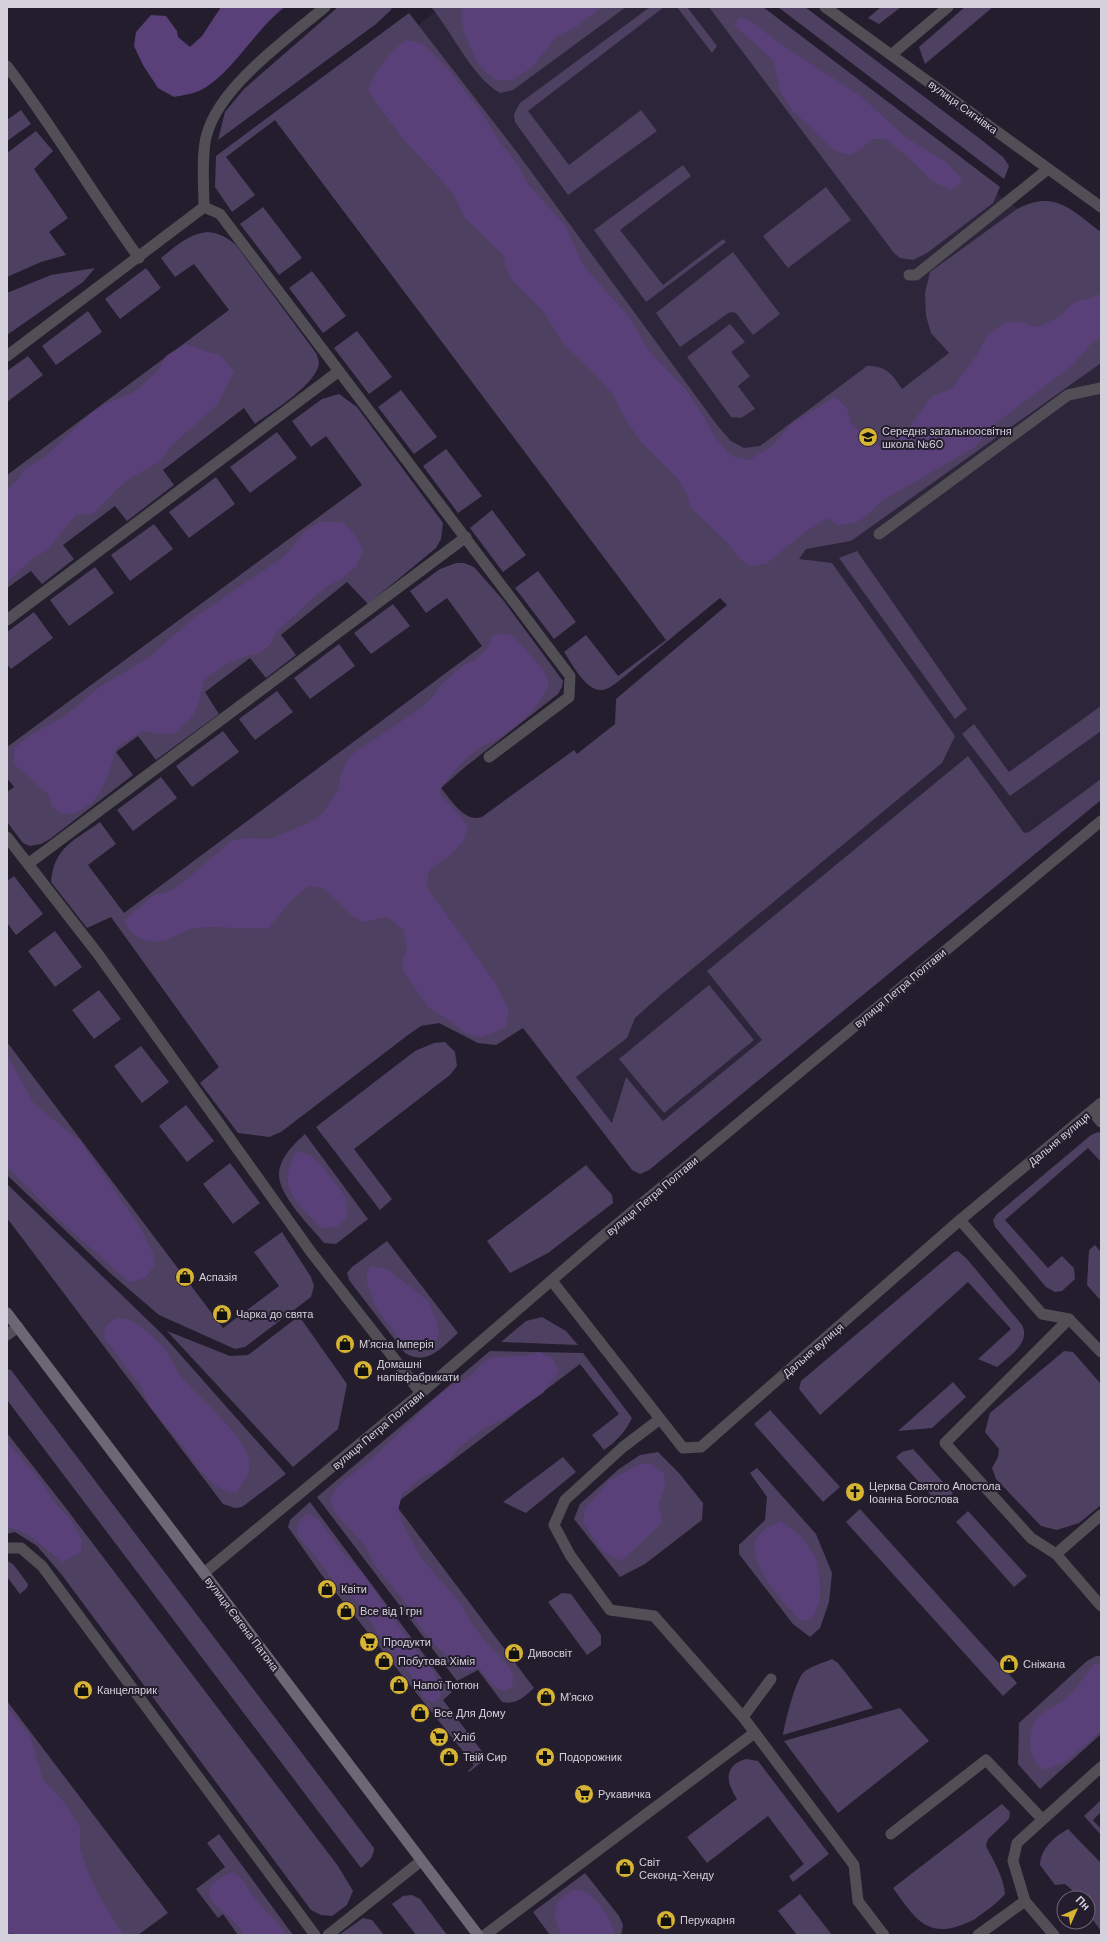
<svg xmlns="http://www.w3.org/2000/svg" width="1108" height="1942" viewBox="0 0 1108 1942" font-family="'DM Sans',sans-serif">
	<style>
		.built { fill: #2d253a }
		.green { fill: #4e4061 }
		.forest { fill: #594079 }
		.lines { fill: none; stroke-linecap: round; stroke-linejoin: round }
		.service { stroke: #514e56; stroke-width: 11 }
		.minor { stroke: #514e56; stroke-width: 11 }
		.tertiary { stroke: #514e56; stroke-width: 11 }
		.secondary { stroke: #6c6775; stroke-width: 11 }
		.labels { text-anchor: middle; stroke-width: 4; stroke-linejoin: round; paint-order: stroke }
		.street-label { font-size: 11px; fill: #d5d1dc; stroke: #241d2d }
		.poi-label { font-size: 11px; fill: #d5d1dc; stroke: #241d2d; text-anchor: start }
	</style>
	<rect width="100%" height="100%" fill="#241d2d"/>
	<!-- built -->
	<path class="built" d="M440,7H743L1101,270V800L649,1170L520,1006L615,724L767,605L353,81Z"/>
	<!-- green -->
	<g class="green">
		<path d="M338,7H392L391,10L376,24L218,140L225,112L244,89Z"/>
		<path d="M431,7H626L513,90L500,93C471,76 453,33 431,7Z"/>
		<path d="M650,7H664L528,111L569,165L641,110L657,131L568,195L515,122L514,114L520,103Z"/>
		<path d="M677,7H687L717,46L712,53Z"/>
		<path d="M709,7H763L1000,187L993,203L927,253L913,260L900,258L894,253Z"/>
		<path d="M778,7H805L979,138L1003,157L1009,166L1004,179Z"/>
		<path d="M881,7H901L879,24L868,18Z"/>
		<path d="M965,7H993L925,64L919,47Z"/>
		<path d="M409,13L516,151L717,425L731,441L744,448L760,446L867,366C887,366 892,374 902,389L949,353L931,333L926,316L925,293L930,272L1017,209C1055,189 1071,210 1101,232V363L851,541L806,549L799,559L832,563L943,719L955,736L942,763L663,993L635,1018L627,1038L576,1077L612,1123L626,1077L663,1121L762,1040L707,971L968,756L1024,833L1029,832L1101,779V800L649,1170L640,1174L632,1170L523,1028L496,1045L478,1043L439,1023L421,1026L408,1035L281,1132L269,1137L238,1133L200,1083L219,1067L111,917L87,928L51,882C54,847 74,841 100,822L116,844L88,865L124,913L482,646L447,598L426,613L410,591L440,569L456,563H464L474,567L503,600L563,681L562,687L558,694L465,767L441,788C451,800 465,823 482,817L574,750L577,754L615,724L616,699L727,605L720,598L620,680C616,683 611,687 606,689C588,696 573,665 564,652L586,635L618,676L666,640L275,120L226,157L255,195L232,212L215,187L216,156Z"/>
		<path d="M21,110L31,124L7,141V120Z"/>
		<path d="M36,131L53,151L34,169L68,218L49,232L66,255L41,262L7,277V153Z"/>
		<path d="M683,165L691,176L620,230L663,285L723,239L726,242L646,302L594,230Z"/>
		<path d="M826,187L851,220L788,268L763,236Z"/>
		<path d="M263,207L302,258L279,275L240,224Z"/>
		<path d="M207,232C219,233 227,237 236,245L316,353C317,355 318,359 319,362C319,383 271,412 255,424L244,408L163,470L174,485L127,521L115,506L63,545L74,559L42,584L31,571L7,588V475L229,310L194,264L175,277L161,258C175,247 188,234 207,232Z"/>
		<path d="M733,252L780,314L753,335L736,313L730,312L680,347L656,313Z"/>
		<path d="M95,268L83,282L7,335V293L51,275Z"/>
		<path d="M146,268L161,288L120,319L105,299Z"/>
		<path d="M312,271L346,316L323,333L289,288Z"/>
		<path d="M88,311L102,332L56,365L42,346Z"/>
		<path d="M730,324L745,342L731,352L750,376L738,386L755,409L741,418L731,417L687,357Z"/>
		<path d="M357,331L392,377L369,394L334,348Z"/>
		<path d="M28,356L43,375L7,402V371Z"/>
		<path d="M401,390L437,437L414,454L378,407Z"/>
		<path d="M339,394L357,407L443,523L441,539L436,548L368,604L347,582L281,635L296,655L266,678L250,658L205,692L219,714L156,760L138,736L116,752L133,775L50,839L41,844L30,846L23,843L7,822V792L14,787L7,778V747L362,485L326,436L311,447L292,421L322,399Z"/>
		<path d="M277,432L297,458L250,493L230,467Z"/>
		<path d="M446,449L482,496L458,513L423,466Z"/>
		<path d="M216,477L235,504L189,538L169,512Z"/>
		<path d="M492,510L526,555L503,572L470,528Z"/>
		<path d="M154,524L173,549L130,581L111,555Z"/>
		<path d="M857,551L967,709L955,719L839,558Z"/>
		<path d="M95,567L114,593L69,626L50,600Z"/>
		<path d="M538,571L576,622L554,639L515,588Z"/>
		<path d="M393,604L410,626L371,654L354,633Z"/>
		<path d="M34,612L53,638L11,669L7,664V632Z"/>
		<path d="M339,644L355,666L310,699L294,678Z"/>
		<path d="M277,691L293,712L255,740L239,719Z"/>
		<path d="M1101,706V731L1010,796L962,734L974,724L1009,772Z"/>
		<path d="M223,731L239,752L192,787L176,766Z"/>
		<path d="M161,777L177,798L133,831L117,810Z"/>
		<path d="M14,876L43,914L16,935L7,923V881Z"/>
		<path d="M55,931L82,967L55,987L28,951Z"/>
		<path d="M709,985L754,1040L664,1113L619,1059Z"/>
		<path d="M99,990L121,1019L94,1039L72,1010Z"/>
		<path d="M7,1042L223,1328L279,1286L254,1252L282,1232L311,1277L314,1286L311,1297L245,1347L235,1349L159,1315L110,1273L7,1175Z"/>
		<path d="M445,1042L455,1052L457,1066L450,1075L354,1149L392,1199L380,1210L316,1127L415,1051L434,1043Z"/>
		<path d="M141,1046L169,1082L142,1103L114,1066Z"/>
		<path d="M186,1105L214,1141L187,1162L159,1126Z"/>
		<path d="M1098,1132L1101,1133V1162L1088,1148L1005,1220L1048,1268L1062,1256L1074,1268L1075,1279L1062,1291L1055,1292L1046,1287L995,1227L993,1220L997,1214L1091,1135Z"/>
		<path d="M305,1134L368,1219L336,1244L324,1243C311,1227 279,1196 279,1175C279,1158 294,1144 305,1134Z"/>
		<path d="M230,1163L260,1203L233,1224L203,1184Z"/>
		<path d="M586,1165L612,1195L613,1203L548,1253L510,1273L487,1241Z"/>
		<path d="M7,1184L162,1334L286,1474L242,1507L235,1508L223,1504L7,1218Z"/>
		<path d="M387,1241L458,1333C443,1346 427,1367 405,1353L349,1280L347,1273L352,1267Z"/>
		<path d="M1095,1245L1101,1252V1301L1087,1285L1089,1250Z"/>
		<path d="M958,1251L967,1259L1022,1325C1031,1343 1009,1356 997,1367L978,1359L1011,1329L968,1282L820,1415L799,1389L801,1381L954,1252Z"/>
		<path d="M299,1316L347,1384L338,1429L293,1467L167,1331L230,1356L248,1355Z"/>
		<path d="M542,1317L566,1331L578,1345L501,1342L526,1321Z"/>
		<path d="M490,1351L583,1353L632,1418C625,1432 617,1441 604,1450L592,1435L619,1414L580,1364L395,1504L534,1688C524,1697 516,1705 502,1702L478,1670L457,1681L317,1497Z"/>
		<path d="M1064,1351L1073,1352L1101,1384V1505L1079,1523L1057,1530L1041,1526L996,1479L992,1468L998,1457L999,1449L985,1432L990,1413Z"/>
		<path d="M7,1369L11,1370L374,1848C374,1857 368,1862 361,1868L7,1400Z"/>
		<path d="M953,1382L966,1397L932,1428L898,1431Z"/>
		<path d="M770,1410L840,1487L823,1502L754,1424Z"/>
		<path d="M7,1433L65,1507L338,1866L353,1891L347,1905L332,1916L321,1915L311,1910L62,1575L37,1546L15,1532L7,1534Z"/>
		<path d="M913,1449L953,1493L940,1505L896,1457L902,1452Z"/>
		<path d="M658,1452L679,1473L703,1503L702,1520L645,1564L620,1577L574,1519L580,1504L619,1469L640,1455Z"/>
		<path d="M563,1457L576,1472L526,1513L503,1502Z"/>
		<path d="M757,1468L816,1534L832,1573L829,1602L820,1628L810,1637L793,1624L739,1554V1545L765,1520L767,1497L750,1473Z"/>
		<path d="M310,1502L452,1692L443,1700L487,1758L469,1772L468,1771L474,1765L321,1574L288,1527L290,1520Z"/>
		<path d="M860,1509L1017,1683L1003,1696L846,1522Z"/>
		<path d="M968,1511L1027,1576L1014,1587L956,1522Z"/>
		<path d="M7,1561L13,1564L28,1584L27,1588L20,1594L7,1577Z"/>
		<path d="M562,1593L571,1594L601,1635V1645L587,1655L548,1602Z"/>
		<path d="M1096,1656H1101V1734L1040,1789L1018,1764L1019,1723L1087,1661Z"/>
		<path d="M832,1659L838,1663L873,1708L783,1735C785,1722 795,1682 803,1673C810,1666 823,1663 832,1659Z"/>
		<path d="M7,1701L168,1913L138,1935H13L11,1933L7,1935Z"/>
		<path d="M900,1708L929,1741L838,1813L784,1741Z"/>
		<path d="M746,1759L758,1761L829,1854L793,1882L789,1876L804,1864L768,1816L707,1863L687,1837L737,1799C726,1782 723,1766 746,1759Z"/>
		<path d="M1101,1800V1812L1093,1820L1101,1829V1835L1084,1816Z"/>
		<path d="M1002,1804L1010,1812L1009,1819L988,1839L986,1846C994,1862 1003,1875 1005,1894C997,1904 985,1911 975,1919C930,1942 918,1923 893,1888Z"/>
		<path d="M1068,1829L1101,1863V1931L1088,1913V1898H1081L1065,1884L1055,1885L1040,1865C1041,1848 1054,1837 1068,1829Z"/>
		<path d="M219,1834L293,1935H238L223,1914L218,1918L196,1889L225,1867L207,1843Z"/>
		<path d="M585,1873L619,1916L623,1925L621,1935H550L533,1912Z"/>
		<path d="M800,1894L832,1935H797L778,1911Z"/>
		<path d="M412,1895L420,1899L447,1935H416L392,1904L403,1896Z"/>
		<path d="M363,1918L372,1920L384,1935H339Z"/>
	</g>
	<!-- forest -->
	<g class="forest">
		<path d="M221,7H285C256,28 232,74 201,90C193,94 183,95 174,97L158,88L143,65L134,46L136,32L151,15L166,16L177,31L178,37L190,47L202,36Z"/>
		<path d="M463,7H602L576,27L557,36L531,68L513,80H495C490,75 483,70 479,64C471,51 457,21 463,7Z"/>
		<path d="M739,17L751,21L778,42L863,98L905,137L947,163L958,175L962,182L951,190L932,181L910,159L886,139H872L860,150L850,155L835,151L792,110L780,91L773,60L734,25Z"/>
		<path d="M406,40L423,44L447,68L481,111L497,138L518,165L527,183L565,225L583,265L629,317L650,352L688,392L704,417L714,436L731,456L749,460L773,445L792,423L835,397L847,408L851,423L867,441L883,447L906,432L932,396L951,389L977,355L987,336L1004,323L1019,321L1035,327L1044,325L1060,316L1076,301L1091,298L1101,293V340H1094L1075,363L991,427L975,447L880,502L866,516L855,523L838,525L827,518L805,532L766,564L749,566L740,559L725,540L691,508L687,494L677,478L641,442L624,417L612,393L588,367L564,345L544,312L512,280L505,265L504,256L464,217L455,197L445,184L405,141L372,97L368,90C375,70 390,53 406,40Z"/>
		<path d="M185,344C197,347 207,353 219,354L234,371L218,404L173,444L159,462L129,479L116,490L93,514L76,515L47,550L33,558L7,582V489L18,480L25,469L45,457L92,412L107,403L134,392L157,372L166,356Z"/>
		<path d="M319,522H343L356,537L363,550L356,567L341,579L329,585L315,596L276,633L270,645L260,653L246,656L223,666L203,681C199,709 197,713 176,733L159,734L143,731L117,747C109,770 104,800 79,811C74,814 66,814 61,814L52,807L48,794L14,764V748L32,734L65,716L101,686L148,658L196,616L284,557L305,531Z"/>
		<path d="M502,633L511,635L518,641L544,671L549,683C541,708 519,725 497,739C492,742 485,743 481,747C464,759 451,773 440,790L441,796L456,811L468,826L463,842L450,855L429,870L426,886L496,984L509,1011L505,1028L482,1037L465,1033L452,1022L429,1008L404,972L402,962L407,947L403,929L387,917L364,922L354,917L323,888L309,886L293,899L268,928C244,930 220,925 196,928C184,930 173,939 162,941C147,944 127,935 125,920L152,896L170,891L185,881L231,841L248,838L270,839L309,823L322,814L338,790L341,773L351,755L421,708L434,696L441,685L462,666L475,660L488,648L492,636Z"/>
		<path d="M7,1054L34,1104L81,1142L141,1229L153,1253L155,1265L145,1278L129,1282L56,1217L10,1169L7,1168Z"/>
		<path d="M299,1151L310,1155L321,1165L339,1188L346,1198L347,1218L336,1227L322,1228C305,1211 280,1192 290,1166C292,1159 293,1155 299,1151Z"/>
		<path d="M371,1266L387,1269L428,1301L437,1321L439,1333L433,1346L420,1351L400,1340L375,1306L367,1282V1271Z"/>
		<path d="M117,1318C131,1319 136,1322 146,1331C153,1337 161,1344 166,1351C171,1358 174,1367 180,1375C198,1399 242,1431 249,1460C252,1473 243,1483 236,1492H229L216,1486L198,1468L185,1449L151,1408L140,1386L103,1336L106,1326Z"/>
		<path d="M539,1352L552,1358L559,1371L543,1393L504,1419L484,1428L459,1448L443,1467L421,1478L402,1494L398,1511L408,1534L422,1559L461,1604L472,1624L485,1641L508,1666L514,1676L512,1687L503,1691L494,1687L479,1668L465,1671L459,1668L431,1641L419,1626L408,1606L376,1567L365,1546L335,1513L330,1499L334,1491L347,1478L366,1464L441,1393L451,1386L468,1378L484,1362L493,1357L526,1356Z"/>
		<path d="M7,1441L39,1479L55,1503L70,1518L82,1541L81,1552L63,1562L27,1534L10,1527L7,1529Z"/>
		<path d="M640,1464H651L664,1473L665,1485L659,1504L662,1523C648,1535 636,1550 620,1561L602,1551L583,1523L585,1509L610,1480Z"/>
		<path d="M309,1514L319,1520L343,1553L363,1574L415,1649L428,1662L442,1688L440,1698L435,1702L426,1700L408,1671L382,1641L361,1605L334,1582L312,1552L300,1539L297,1532L298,1523L304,1516Z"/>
		<path d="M781,1521L801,1536L816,1558L820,1582V1601L812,1619L801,1621C786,1606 744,1561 757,1538C762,1529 772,1525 781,1521Z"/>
		<path d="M1094,1664H1101V1731L1064,1763L1043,1770C1026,1756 1025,1727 1043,1713C1050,1707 1060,1704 1066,1698C1077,1688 1085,1676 1094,1664Z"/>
		<path d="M7,1709L10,1710L30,1736L43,1780L63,1801L80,1827V1849L87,1870L98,1894L123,1935H16L12,1933L7,1935Z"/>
		<path d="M233,1872C246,1881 244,1884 253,1896C263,1911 276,1917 286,1935H244C233,1910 178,1895 233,1872Z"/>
		<path d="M573,1890C576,1890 580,1890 583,1891C596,1896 614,1922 614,1935H562C551,1915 552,1901 573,1890Z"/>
	</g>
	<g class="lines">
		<!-- service -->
		<g class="service">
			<path d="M7,66C54,128 93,195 139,258"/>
			<path d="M204,207L220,214L570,676L569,697L489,757"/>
			<path d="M909,275H916L1048,169"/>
			<path d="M7,356L204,207C204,188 201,152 207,134C220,86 287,39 325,7"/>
			<path d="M879,534L1068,395L1101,388"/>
			<path d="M7,620L339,371"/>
			<path d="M7,837L98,954L311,1252L421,1393"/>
			<path d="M28,864L466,537"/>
			<path d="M1092,1111L1101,1122"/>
			<path d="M960,1220L1042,1314L1069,1319L1101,1352"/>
			<path d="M1069,1319L945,1443L1031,1538L1056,1554L1101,1606"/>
			<path d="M7,1335L18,1327"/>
			<path d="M660,1419L623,1447L565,1500L554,1525L570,1555L610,1610L654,1616L743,1717L854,1865L858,1901L884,1935"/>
			<path d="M7,1548H21L42,1566L315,1935"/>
			<path d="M743,1717L771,1679"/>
			<path d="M891,1834L986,1760L1042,1819"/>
			<path d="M328,1935L421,1861"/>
			<path d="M485,1935L753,1734"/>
			<path d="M978,1935L1025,1901"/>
		</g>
		<!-- minor -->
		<g class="minor">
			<path d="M891,55L948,7"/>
			<path d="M552,1281L683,1448L701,1447L960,1220L1101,1103"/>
			<path d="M1056,1554L1101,1515"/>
			<path d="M204,1573L421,1393L603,1236L1101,821"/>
			<path d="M1054,1935L1025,1901L1013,1861L1017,1843L1101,1767"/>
		</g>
		<!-- tertiary -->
		<path class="tertiary" d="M825,7L1101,207"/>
		<!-- secondary -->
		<path class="secondary" d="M7,1313L478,1935"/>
	</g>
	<!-- icons -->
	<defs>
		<g id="school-disc" transform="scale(1)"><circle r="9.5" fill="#d7b434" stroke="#241d2d"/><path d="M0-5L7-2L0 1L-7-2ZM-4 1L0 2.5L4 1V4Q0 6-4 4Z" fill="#111"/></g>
		<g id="shop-disc" transform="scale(1)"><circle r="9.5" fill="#d7b434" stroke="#241d2d"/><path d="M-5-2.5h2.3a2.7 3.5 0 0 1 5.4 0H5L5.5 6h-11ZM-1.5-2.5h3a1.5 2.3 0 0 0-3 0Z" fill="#111"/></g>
		<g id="church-disc" transform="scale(1)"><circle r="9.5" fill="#d7b434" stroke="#241d2d"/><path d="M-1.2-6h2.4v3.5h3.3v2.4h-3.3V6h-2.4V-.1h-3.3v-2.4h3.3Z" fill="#111"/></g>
		<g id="supermarket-disc" transform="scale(1)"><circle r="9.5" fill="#d7b434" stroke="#241d2d"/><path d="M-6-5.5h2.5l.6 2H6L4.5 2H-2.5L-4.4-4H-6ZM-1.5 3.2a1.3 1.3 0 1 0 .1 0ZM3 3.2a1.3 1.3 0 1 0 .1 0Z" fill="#111"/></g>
		<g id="pharmacy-disc" transform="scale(1)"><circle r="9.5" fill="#d7b434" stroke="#241d2d"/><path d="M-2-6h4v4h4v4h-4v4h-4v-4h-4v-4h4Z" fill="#111"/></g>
	</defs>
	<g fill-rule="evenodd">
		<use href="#school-disc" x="868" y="437"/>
		<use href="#shop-disc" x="185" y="1277"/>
		<use href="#shop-disc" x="222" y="1314"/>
		<use href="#shop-disc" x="345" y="1344"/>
		<use href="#shop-disc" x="363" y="1370"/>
		<use href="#church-disc" x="855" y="1492"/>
		<use href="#shop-disc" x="327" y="1589"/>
		<use href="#shop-disc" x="346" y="1611"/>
		<use href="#supermarket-disc" x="369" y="1642"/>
		<use href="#shop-disc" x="514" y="1653"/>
		<use href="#shop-disc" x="384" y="1661"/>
		<use href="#shop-disc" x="1009" y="1664"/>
		<use href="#shop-disc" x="399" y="1685"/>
		<use href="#shop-disc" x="83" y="1690"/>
		<use href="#shop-disc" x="546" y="1697"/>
		<use href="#shop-disc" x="420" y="1713"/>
		<use href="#supermarket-disc" x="439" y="1737"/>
		<use href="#shop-disc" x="449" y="1757"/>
		<use href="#pharmacy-disc" x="545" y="1757"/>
		<use href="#supermarket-disc" x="584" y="1794"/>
		<use href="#shop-disc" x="625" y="1868"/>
		<use href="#shop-disc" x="666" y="1920"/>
	</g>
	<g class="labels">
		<!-- street labels -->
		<g class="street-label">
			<text transform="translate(963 107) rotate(36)" y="4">вулиця Сигнівка</text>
			<text transform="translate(900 988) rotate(-40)" y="4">вулиця Петра Полтави</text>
			<text transform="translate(1059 1139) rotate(-40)" y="4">Дальня вулиця</text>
			<text transform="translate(652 1196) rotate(-40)" y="4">вулиця Петра Полтави</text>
			<text transform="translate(813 1350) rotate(-41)" y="4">Дальня вулиця</text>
			<text transform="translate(378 1430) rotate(-40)" y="4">вулиця Петра Полтави</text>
			<text transform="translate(242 1624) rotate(53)" y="4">вулиця Євгена Патона</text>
		</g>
		<!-- poi labels -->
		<g class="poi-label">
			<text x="882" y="435">Середня загальноосвітня<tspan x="882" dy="13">школа №60</tspan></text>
			<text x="199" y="1281">Аспазія</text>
			<text x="236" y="1318">Чарка до свята</text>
			<text x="359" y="1348">М'ясна Імперія</text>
			<text x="377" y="1368">Домашні<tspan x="377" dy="13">напівфабрикати</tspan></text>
			<text x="869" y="1490">Церква Святого Апостола<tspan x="869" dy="13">Іоанна Богослова</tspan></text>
			<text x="341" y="1593">Квіти</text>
			<text x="360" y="1615">Все від 1 грн</text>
			<text x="383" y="1646">Продукти</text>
			<text x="528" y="1657">Дивосвіт</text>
			<text x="398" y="1665">Побутова Хімія</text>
			<text x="1023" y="1668">Сніжана</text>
			<text x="413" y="1689">Напої Тютюн</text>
			<text x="97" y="1694">Канцелярик</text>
			<text x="560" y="1701">М'яско</text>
			<text x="434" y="1717">Все Для Дому</text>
			<text x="453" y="1741">Хліб</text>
			<text x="463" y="1761">Твій Сир</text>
			<text x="559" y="1761">Подорожник</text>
			<text x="598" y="1798">Рукавичка</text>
			<text x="639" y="1866">Світ<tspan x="639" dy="13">Секонд-Хенду</tspan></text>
			<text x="680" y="1924">Перукарня</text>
		</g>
	</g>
	<!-- border -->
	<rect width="1108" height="1942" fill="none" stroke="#d5d1dc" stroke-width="16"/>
	<!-- north arrow -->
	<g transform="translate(1076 1910) rotate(45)"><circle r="19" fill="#241d2d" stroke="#6b6573"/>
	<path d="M0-3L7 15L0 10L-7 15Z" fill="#d7b434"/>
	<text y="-6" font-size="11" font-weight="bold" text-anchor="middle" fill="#d5d1dc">Пн</text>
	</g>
</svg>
